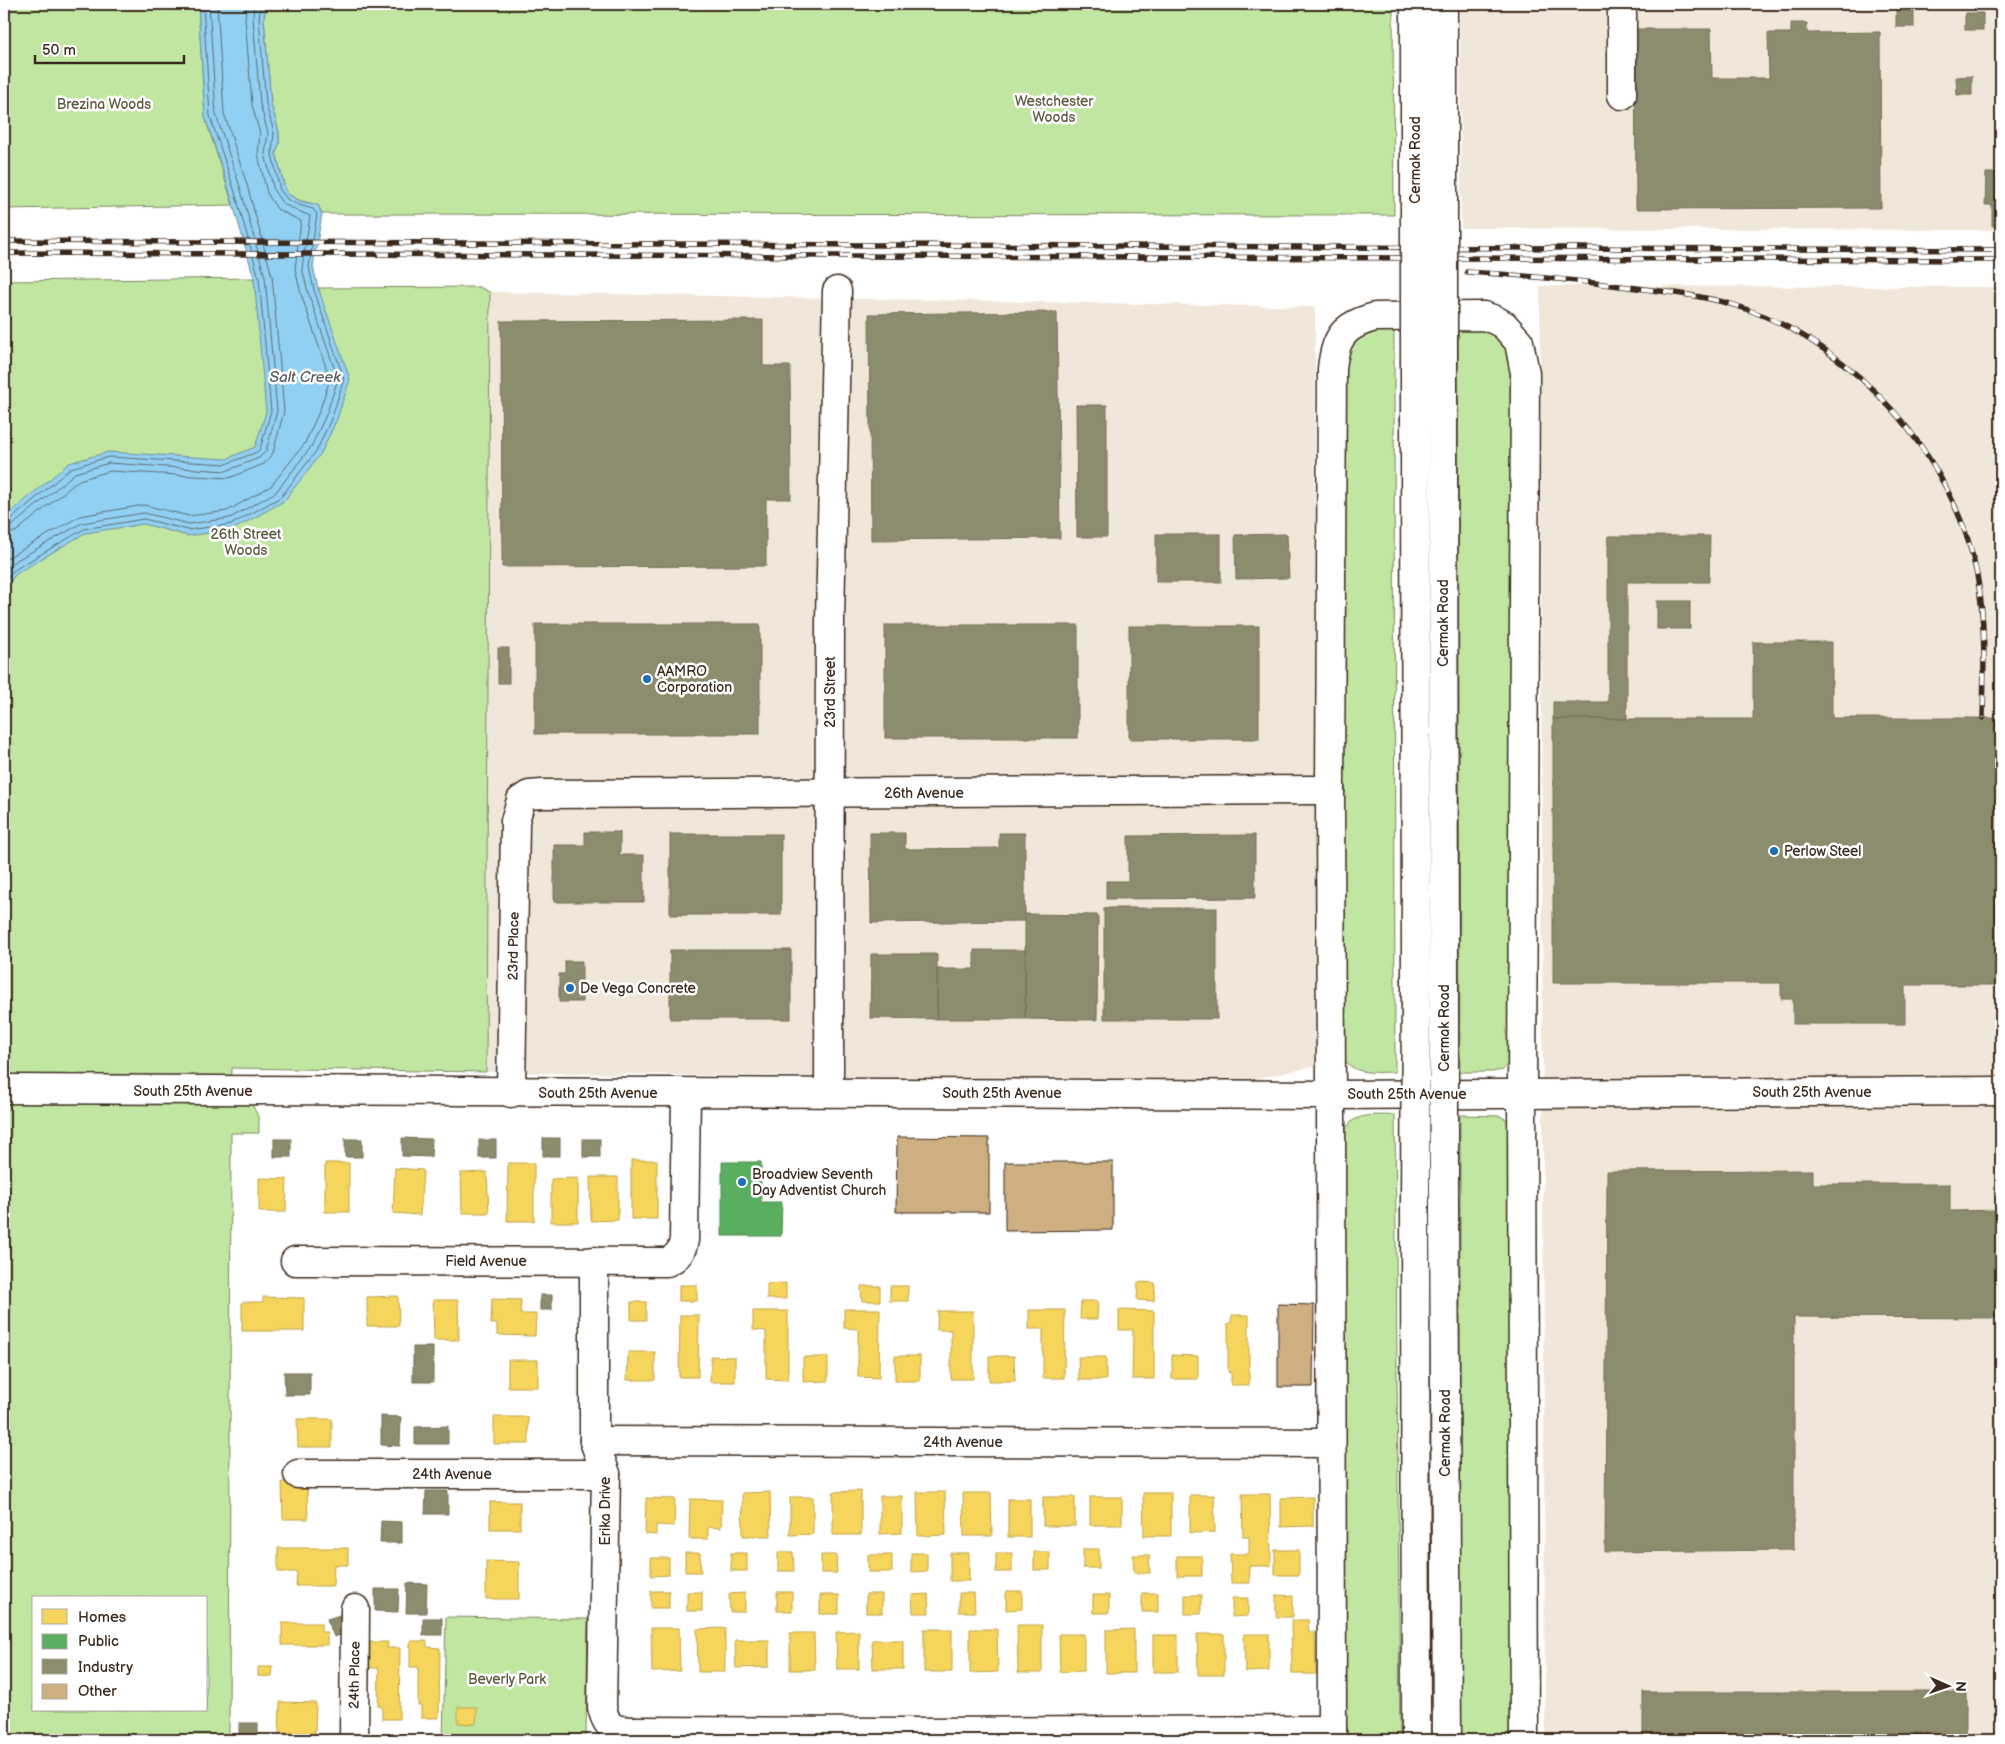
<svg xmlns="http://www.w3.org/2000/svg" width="2005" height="1744" viewBox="0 0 2005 1744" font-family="'Balsamiq Sans',sans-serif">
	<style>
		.built { fill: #f0e7da }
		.green { fill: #c0e6a1; stroke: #7e8860; fill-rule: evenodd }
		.water { fill: #91d0f2; stroke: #6f8e9d }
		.homes { fill: #f6d55c; stroke: #bea249 }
		.public { fill: #5aae61; stroke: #51864d }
		.industry { fill: #8c8c6e; stroke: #746f56 }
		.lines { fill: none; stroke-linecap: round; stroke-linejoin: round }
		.shore { stroke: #5d6c73; stroke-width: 1 }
		.building { fill: #ceaf82; stroke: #3b2a1e }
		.minor-casing { stroke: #3b2a1e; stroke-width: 31 }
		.major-casing { stroke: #3b2a1e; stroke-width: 31 }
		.minor { stroke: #fff; stroke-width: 28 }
		.major { stroke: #fff; stroke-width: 28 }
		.rail-casing { stroke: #3b2a1e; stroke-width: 5.5 }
		.rail { stroke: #fff; stroke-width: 4; stroke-dasharray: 11; stroke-linecap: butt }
		.major-bridge-casing { stroke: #3b2a1e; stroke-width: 31; stroke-linecap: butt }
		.major-bridge { stroke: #fff; stroke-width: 28 }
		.poi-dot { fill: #1f6fb2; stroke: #fff; stroke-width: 2 }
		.labels { text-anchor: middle; stroke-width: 5; stroke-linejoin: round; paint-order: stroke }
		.park-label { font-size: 14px; fill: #5c593f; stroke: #fff }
		.street-label { font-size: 14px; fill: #3b2a1e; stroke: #fff }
		.poi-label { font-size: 14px; fill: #3b2a1e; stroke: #fff; text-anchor: start }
		.water-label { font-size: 15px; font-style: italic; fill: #555c5e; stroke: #fff }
	</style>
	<rect width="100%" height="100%" fill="#fff"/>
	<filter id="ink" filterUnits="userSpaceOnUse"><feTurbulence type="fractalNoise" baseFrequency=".02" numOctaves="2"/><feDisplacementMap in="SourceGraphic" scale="10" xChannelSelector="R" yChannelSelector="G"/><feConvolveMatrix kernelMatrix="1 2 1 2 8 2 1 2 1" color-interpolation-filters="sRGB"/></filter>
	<g filter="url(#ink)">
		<!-- built -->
		<g class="built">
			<path d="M1460,4H2001V230L1461,228Z"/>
			<path d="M1540,286L2001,287V1740H1545Z"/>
			<path d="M490,292L1315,307L1316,1066L1238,1083L486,1072Z"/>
		</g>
		<!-- green -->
		<g class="green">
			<path d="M4,4H198L205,117L233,205L4,209Z"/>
			<path d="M266,4H1393L1394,215L322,214L318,205L301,201L289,195L285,189L276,153L279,144V132L271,104L264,18Z"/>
			<path d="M254,278L255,292H320L318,288L479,287L490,292L486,1072L232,1068L231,1103L252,1104L259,1119V1133H231L229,1740H4V281ZM34,1598H206V1710H34Z"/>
			<path d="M1458,325C1475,325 1500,331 1507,348C1510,355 1511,365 1513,372L1511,1059L1503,1070L1492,1072H1460Z"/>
			<path d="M1394,326L1395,1072C1378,1072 1355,1076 1345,1060L1342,374L1349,345L1365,332Z"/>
			<path d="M1395,1115L1400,1740H1344V1133C1352,1111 1375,1116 1395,1115Z"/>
			<path d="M1460,1115L1500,1116L1509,1121L1515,1740H1460Z"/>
			<path d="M446,1617L588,1619L586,1740H443Z"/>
		</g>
		<!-- water -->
		<path class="water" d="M198,4H266L264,18L271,104L279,132V144L276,153L285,189L289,195L300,201L318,205L322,214L313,266L318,288L350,379L337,419L321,453L284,501L234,529L188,536L144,524L85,533L16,574L4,590V518L69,463L108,452L226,459L255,447L266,412L254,278L229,190L205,117Z"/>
		<!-- homes -->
		<g class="homes">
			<rect x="631" y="1160" width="26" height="59"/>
			<rect x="325" y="1163" width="24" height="49"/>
			<path d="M508,1163H534V1221H507Z"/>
			<path d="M395,1168L423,1170L420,1215L393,1213Z"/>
			<path d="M487,1172L489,1213H462L461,1173Z"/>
			<path d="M590,1177H618V1220L591,1221Z"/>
			<path d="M259,1178L287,1179L286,1212H259Z"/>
			<path d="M578,1178V1222H551V1179Z"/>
			<path d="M1138,1282L1155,1283L1154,1301L1137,1300Z"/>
			<path d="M786,1283V1299H767V1284Z"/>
			<rect x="679" y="1285" width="18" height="16"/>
			<path d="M861,1286H880V1301H862Z"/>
			<rect x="890" y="1286" width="18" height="15"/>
			<path d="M398,1296L399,1326H367V1297Z"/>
			<path d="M263,1297L304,1298V1331H242V1302H263Z"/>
			<path d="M492,1299L521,1300L520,1314H536L535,1336L497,1335V1324H491Z"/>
			<path d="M433,1300H458L459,1340H434Z"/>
			<path d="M1081,1301H1098L1097,1319H1080Z"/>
			<rect x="631" y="1302" width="15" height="18"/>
			<path d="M844,1309H880L879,1378L858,1377V1329L844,1328Z"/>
			<path d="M1029,1310H1065L1064,1378H1043V1329H1029Z"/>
			<path d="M1119,1310L1154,1311V1379H1132L1133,1330H1119Z"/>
			<path d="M753,1311H788V1380L766,1379V1331L753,1330Z"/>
			<path d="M938,1311H973V1379H951V1330H937Z"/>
			<path d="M680,1315H699L698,1377H679Z"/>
			<path d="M1232,1315H1249V1385H1231V1373L1228,1372V1323H1231Z"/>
			<path d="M628,1352H655V1380H627Z"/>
			<path d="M1172,1355L1198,1356V1379H1172Z"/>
			<path d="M711,1356L735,1357V1382H710Z"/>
			<rect x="895" y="1356" width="25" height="25"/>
			<path d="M989,1356H1014L1015,1381H989Z"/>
			<path d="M803,1357H828V1381L803,1382Z"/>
			<path d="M1078,1357H1106V1380H1079Z"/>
			<rect x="508" y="1360" width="30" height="27"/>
			<path d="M494,1417H528L529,1444H494Z"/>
			<path d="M297,1419H332V1447H298Z"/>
			<path d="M282,1482H307L308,1519H283Z"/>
			<path d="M861,1491V1535H833V1492Z"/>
			<path d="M770,1492L771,1536H743L742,1493Z"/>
			<path d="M917,1492H945L946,1535L918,1536Z"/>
			<path d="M963,1493H991L992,1536H964Z"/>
			<path d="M1143,1493H1171V1536H1144Z"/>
			<path d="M1242,1494H1270L1271,1566H1249L1250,1583H1231L1230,1554H1249V1537H1243Z"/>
			<path d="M1190,1495H1214L1215,1532L1190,1533Z"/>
			<path d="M880,1496H902V1533L880,1534Z"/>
			<path d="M790,1497H813V1534L790,1535Z"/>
			<rect x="1043" y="1497" width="32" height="29"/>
			<rect x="1090" y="1497" width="32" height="28"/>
			<path d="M1313,1497V1526L1281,1527V1498Z"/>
			<path d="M646,1498L675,1499L674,1526L656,1525V1535L645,1534Z"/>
			<path d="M690,1499L722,1500L721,1528L708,1527V1539H689Z"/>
			<rect x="1008" y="1499" width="22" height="38"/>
			<rect x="490" y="1502" width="30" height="27"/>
			<path d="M278,1548H348V1565H334L333,1586H296L297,1572H278Z"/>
			<rect x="1083" y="1549" width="16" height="19"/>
			<rect x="1275" y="1550" width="24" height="25"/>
			<path d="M778,1552H793L794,1571H778Z"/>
			<rect x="1034" y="1552" width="16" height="18"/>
			<path d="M685,1553H700L701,1572H685Z"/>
			<rect x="731" y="1553" width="16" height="18"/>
			<path d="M911,1553H927V1571L911,1572Z"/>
			<rect x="950" y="1553" width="19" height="28"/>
			<rect x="996" y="1553" width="16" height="19"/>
			<path d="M821,1555H836L837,1573H821Z"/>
			<rect x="868" y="1555" width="24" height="17"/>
			<path d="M1133,1555H1149L1150,1573H1134Z"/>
			<rect x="1177" y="1556" width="25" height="20"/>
			<path d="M651,1558H669V1575L651,1576Z"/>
			<path d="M486,1561L519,1562V1599H486Z"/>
			<rect x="651" y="1591" width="18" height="17"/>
			<path d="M1006,1591H1022V1609L1006,1610Z"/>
			<rect x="687" y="1592" width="15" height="19"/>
			<rect x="777" y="1592" width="15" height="19"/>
			<path d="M745,1593V1612H730L729,1594Z"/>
			<path d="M959,1593H974L975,1612H959Z"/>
			<rect x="1142" y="1593" width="16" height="19"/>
			<rect x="866" y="1594" width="16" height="19"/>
			<path d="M928,1594L929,1613H913L912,1595Z"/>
			<rect x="820" y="1595" width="19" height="19"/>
			<rect x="1093" y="1595" width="16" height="18"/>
			<rect x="1185" y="1595" width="16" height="19"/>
			<path d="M1276,1595L1293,1596V1617H1276Z"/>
			<path d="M1232,1598H1248V1616L1232,1617Z"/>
			<path d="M1291,1620H1308L1309,1632H1315L1316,1674H1292Z"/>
			<path d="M282,1623H321V1632H327V1645H282Z"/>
			<path d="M1017,1625H1042V1673H1018Z"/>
			<path d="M651,1628H679L680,1671L652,1672Z"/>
			<path d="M725,1628V1672H698L697,1629Z"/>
			<rect x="924" y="1629" width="28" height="43"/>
			<path d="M970,1629H997L998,1672L970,1673Z"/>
			<path d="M1134,1629V1673H1106V1630Z"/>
			<path d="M859,1631V1669H837L836,1632Z"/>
			<path d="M790,1633H814L815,1670H790Z"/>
			<path d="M1059,1634H1084V1671L1060,1672Z"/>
			<path d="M1197,1634H1224V1675H1198Z"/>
			<path d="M1244,1634H1269V1671L1245,1672Z"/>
			<rect x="1153" y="1635" width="25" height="37"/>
			<path d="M735,1640H769V1667L736,1668Z"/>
			<path d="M872,1640H903V1669H873Z"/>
			<path d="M410,1641H427V1647L440,1648L439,1718H421V1705H418V1667H410Z"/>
			<path d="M370,1642H388L387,1648H400L399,1719H382V1706H378L379,1668H370Z"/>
			<path d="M258,1667H273L272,1677L258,1676Z"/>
			<path d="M280,1702L316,1703L315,1733H279Z"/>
			<path d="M458,1707H477L476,1724L458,1723Z"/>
		</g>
		<!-- public -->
		<path class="public" d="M722,1162H761V1202H782L781,1236H722Z"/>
		<!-- industry -->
		<g class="industry">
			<path d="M1541,4H1563V5L1541,6Z"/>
			<rect x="1896" y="5" width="18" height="22"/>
			<rect x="1965" y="13" width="18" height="17"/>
			<path d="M1791,23H1807V33L1880,32L1881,208L1636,209L1635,29H1711L1712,78H1769L1768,33H1791Z"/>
			<path d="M1972,76V95H1957L1956,77Z"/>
			<path d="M1986,173H2001V226H1992V205H1985Z"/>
			<path d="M1057,312L1060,538L871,540L869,314Z"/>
			<path d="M763,320V366H790L791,499H766V566L502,567L501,321Z"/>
			<path d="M1076,405H1107V537H1077Z"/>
			<rect x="1156" y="534" width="65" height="48"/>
			<path d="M1287,534L1289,578L1236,579L1235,535Z"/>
			<path d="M1608,536H1710L1709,582H1627V719H1553V702H1608Z"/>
			<rect x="1657" y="601" width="33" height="28"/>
			<rect x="535" y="624" width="225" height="110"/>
			<rect x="885" y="625" width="193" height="113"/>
			<rect x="1129" y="626" width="130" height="113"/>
			<path d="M1753,642H1832V718H1996V985H1905V1024H1793V999H1781V983H1553V719H1753Z"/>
			<rect x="498" y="648" width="11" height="35"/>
			<path d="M585,832H620V855H644V902H554V845H585Z"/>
			<path d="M870,833H905V849L999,848V833H1025V921L871,923Z"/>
			<rect x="670" y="834" width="111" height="81"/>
			<path d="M1255,835V898L1106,899V881H1128V836Z"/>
			<rect x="1104" y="908" width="113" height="111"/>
			<path d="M1025,914L1098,915L1097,1020L1025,1019Z"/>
			<rect x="670" y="950" width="121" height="69"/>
			<path d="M974,950H1025V1019H937V969H974Z"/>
			<path d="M871,954H937V1019L870,1018Z"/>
			<path d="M565,961H582V1002H559V974H565Z"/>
			<path d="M402,1138L432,1139L431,1157L402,1156Z"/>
			<rect x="543" y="1138" width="17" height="18"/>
			<rect x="274" y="1139" width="17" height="18"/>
			<rect x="345" y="1139" width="17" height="18"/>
			<rect x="583" y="1139" width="17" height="18"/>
			<rect x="479" y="1140" width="17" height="18"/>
			<path d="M1813,1170V1184H1950V1211L2001,1210V1318L1794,1317V1550L1605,1552L1607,1171Z"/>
			<rect x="540" y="1295" width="12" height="15"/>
			<rect x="413" y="1347" width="20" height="35"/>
			<path d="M284,1372H310V1395H285Z"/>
			<path d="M381,1416L401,1417L400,1446L381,1445Z"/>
			<path d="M448,1426V1444H415V1427Z"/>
			<path d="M426,1491H448V1514H425Z"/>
			<path d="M381,1521L402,1522V1543H380Z"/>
			<path d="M407,1583L427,1584L426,1613H406Z"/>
			<path d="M375,1589H399L398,1612L375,1611Z"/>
			<path d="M343,1614L349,1632L334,1637L327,1619Z"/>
			<rect x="423" y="1618" width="19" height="17"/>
			<rect x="1643" y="1692" width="323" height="48"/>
			<rect x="239" y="1723" width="19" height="17"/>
		</g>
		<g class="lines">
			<!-- shore -->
			<g class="shore">
				<path d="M4,522L9,521L71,468L108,457L226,464L257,452L260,449L271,411L259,278L234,189L210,116L203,4"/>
				<path d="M4,528L13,525L75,473L109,463L226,471L259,458L266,451L277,411L265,277L240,187L216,115L209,4"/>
				<path d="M4,536L17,531L79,480L110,471L229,478L264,464L273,453L284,411L272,276L247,185L224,113L217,4"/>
				<path d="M4,560L80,516L144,505L189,516L227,511L271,486L305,443L319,412L330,379L301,294L295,269L301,221L277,209L267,193L258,154L260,134L252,105L245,18L247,4"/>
				<path d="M4,572L10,564L82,523L144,513L189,524L230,518L276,492L311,447L326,415L338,379L308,292L302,268L310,216L283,204L274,191L265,154L268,133L260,104L253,18L254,4"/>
				<path d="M4,582L14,570L84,529L144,519L188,530L232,524L281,497L317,450L332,417L344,379L314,290L309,267L317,214L313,209L299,205L287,199L280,190L272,154L274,132L266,104L259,18L261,4"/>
			</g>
		</g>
		<!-- building -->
		<g class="building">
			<path d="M897,1137L989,1138V1212H896Z"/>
			<path d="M1005,1162H1113V1230L1005,1231Z"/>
			<path d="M1278,1304L1314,1305L1313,1387H1278Z"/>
		</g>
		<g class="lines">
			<!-- minor casing -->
			<g class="minor-casing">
				<g id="minor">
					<path d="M1622,4V95"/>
					<path d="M4,1089L1331,1095L1330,790L1332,369C1335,337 1344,325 1375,317L1484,316L1495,320L1504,325L1519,342L1525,373L1522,1093"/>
					<path d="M829,1092L830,619L837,291"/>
					<path d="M511,1093L515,821L521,800L529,795L542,794L1330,790"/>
					<path d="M295,1261L667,1262C678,1257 682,1251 684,1240L686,1093"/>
					<path d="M594,1261V1441L606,1474L602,1707C607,1730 614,1730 635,1731V1740"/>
					<path d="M594,1441L1331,1443"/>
					<path d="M298,1474H606"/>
					<path d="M635,1731L910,1732L1332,1730"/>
					<path d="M354,1740L355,1609"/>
				</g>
			</g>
			<!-- major casing -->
			<g class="major-casing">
				<g id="major">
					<path d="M1415,421L1416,979"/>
					<path d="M1443,421L1444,979"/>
					<path d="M1522,1093L1524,1740"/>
					<path d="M1415,1210L1416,1740"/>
					<path d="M1444,1210L1447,1740"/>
					<path d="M1332,1740L1331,1095L2001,1091"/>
				</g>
			</g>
			<!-- minor -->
			<use href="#minor" class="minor"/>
			<!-- major -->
			<use href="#major" class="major"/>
			<!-- rail casing -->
			<g class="rail-casing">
				<g id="rail">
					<path d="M4,241L2001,250"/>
					<path d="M4,253L2001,260"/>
					<path d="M1467,272C1524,275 1581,281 1637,288C1673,293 1709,296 1743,308C1856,346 1954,457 1977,575C1986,623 1984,670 1983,718"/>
				</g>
			</g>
			<!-- rail -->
			<use href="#rail" class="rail"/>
			<!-- major-bridge casing -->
			<g class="major-bridge-casing">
				<g id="major-bridge">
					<path d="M1415,421V4"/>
					<path d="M1443,421V4"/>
					<path d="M1415,1210L1416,979"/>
					<path d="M1444,1210V979"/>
				</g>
			</g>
			<!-- major-bridge -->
			<use href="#major-bridge" class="major-bridge"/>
		</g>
	</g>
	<!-- markers -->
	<g class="poi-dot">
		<circle cx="647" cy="679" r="5"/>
		<circle cx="1774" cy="851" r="5"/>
		<circle cx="570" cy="988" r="5"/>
		<circle cx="742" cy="1182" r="5"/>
	</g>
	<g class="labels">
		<!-- park labels -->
		<g class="park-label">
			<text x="1054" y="106">Westchester<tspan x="1054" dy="16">Woods</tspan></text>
			<text x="104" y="109">Brezina Woods</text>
			<text x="246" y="539">26th Street<tspan x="246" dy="16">Woods</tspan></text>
			<text x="507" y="1684">Beverly Park</text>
		</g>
		<!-- street labels -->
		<g class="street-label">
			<text transform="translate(1415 160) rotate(-90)" y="5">Cermak Road</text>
			<text transform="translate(1443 623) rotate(-90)" y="5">Cermak Road</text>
			<text transform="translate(830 692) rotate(-90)" y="5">23rd Street</text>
			<text x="924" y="798">26th Avenue</text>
			<text transform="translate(513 946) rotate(-89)" y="5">23rd Place</text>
			<text transform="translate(1444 1028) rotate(-90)" y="5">Cermak Road</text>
			<text x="193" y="1096">South 25th Avenue</text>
			<text x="1812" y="1097">South 25th Avenue</text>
			<text x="598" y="1098">South 25th Avenue</text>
			<text x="1002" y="1098">South 25th Avenue</text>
			<text x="1407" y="1099">South 25th Avenue</text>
			<text x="486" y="1266">Field Avenue</text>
			<text transform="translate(1445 1433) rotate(-90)" y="5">Cermak Road</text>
			<text x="963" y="1447">24th Avenue</text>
			<text x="452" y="1479">24th Avenue</text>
			<text transform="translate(605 1511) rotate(-90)" y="5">Erika Drive</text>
			<text transform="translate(354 1675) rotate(-89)" y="5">24th Place</text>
		</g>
		<!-- poi labels -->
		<g class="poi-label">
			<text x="657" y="676">AAMRO<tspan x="657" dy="16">Corporation</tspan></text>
			<text x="1784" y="856">Perlow Steel</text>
			<text x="580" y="993">De Vega Concrete</text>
			<text x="752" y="1179">Broadview Seventh<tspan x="752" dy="16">Day Adventist Church</tspan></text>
		</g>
		<!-- water labels -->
		<g class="water-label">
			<text x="305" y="382">Salt Creek</text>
		</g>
	</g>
	<!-- margin -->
	<rect width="2005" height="1744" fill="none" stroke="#fff" stroke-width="20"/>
	<rect x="10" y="10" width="1985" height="1724" fill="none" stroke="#3b2a1e" stroke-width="2" filter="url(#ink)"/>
	<!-- legend -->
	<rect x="32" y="1596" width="175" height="115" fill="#ffffff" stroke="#b1aaa5"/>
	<rect x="42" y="1609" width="25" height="15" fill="#f6d55c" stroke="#b1aaa5"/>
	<text x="78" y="1622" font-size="15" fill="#3b2a1e">Homes</text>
	<rect x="42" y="1634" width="25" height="15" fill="#5aae61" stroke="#b1aaa5"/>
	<text x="78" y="1646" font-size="15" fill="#3b2a1e">Public</text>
	<rect x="42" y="1659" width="25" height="15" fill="#8c8c6e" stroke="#b1aaa5"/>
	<text x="78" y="1672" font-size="15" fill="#3b2a1e">Industry</text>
	<rect x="42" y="1684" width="25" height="15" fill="#ceaf82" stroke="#b1aaa5"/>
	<text x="78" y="1696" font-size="15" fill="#3b2a1e">Other</text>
	<!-- north arrow -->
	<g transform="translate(1948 1686) rotate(92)" stroke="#ffffff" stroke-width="4" paint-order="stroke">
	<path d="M0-4L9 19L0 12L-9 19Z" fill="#3b2a1e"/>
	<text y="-8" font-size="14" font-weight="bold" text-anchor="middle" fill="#3b2a1e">N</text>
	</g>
	<!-- scale -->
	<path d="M35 55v8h149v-8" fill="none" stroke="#3b2a1e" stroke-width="2.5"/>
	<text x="42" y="55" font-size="15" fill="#3b2a1e" stroke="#ffffff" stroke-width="4" paint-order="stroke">50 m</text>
</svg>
